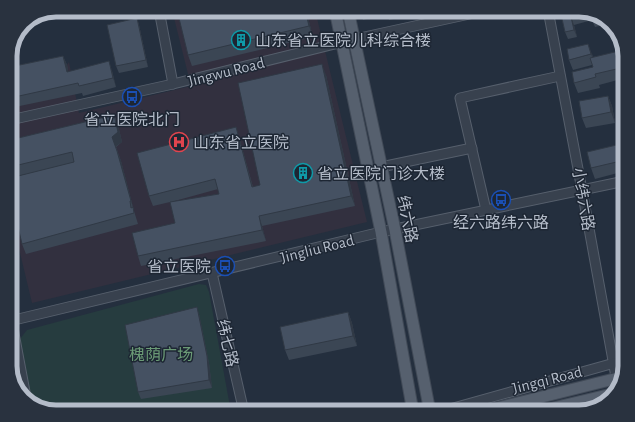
<svg xmlns="http://www.w3.org/2000/svg" width="635" height="422" viewBox="0 0 635 422" font-family="'Alegreya Sans','Noto Sans SC',sans-serif">
	<style>
		.medical { fill: #32303f }
		.green { fill: #263c3f }
		.lines { fill: none; stroke-linecap: round; stroke-linejoin: round }
		.minor-casing { stroke: #565f6c; stroke-width: 11 }
		.major-casing { stroke: #414a57; stroke-width: 13 }
		.minor { stroke: #38414e; stroke-width: 9 }
		.major { stroke: #56606e; stroke-width: 11 }
		.wall { fill: #3b4654; fill-rule: evenodd }
		.shaded-wall { fill: #303945 }
		.building { fill: #455162; stroke: #303945 }
		.labels { text-anchor: middle; stroke-width: 3; stroke-linejoin: round; paint-order: stroke }
		.poi-label { font-size: 16px; fill: #b4bcc9; stroke: #1d2633; text-anchor: start }
		.street-label { font-size: 16px; fill: #b4bcc9; stroke: #1d2633 }
		.park-label { font-size: 16px; fill: #6b9a76; stroke: #1d2633 }
		.rim { fill: none; stroke: #b4bcc9; stroke-width: 5 }
	</style>
	<rect width="100%" height="100%" fill="#242f3e"/>
	<!-- medical -->
	<path class="medical" d="M172,10H315L367,222L32,303L10,211V77L67,65L69,62L79,113L191,86Z"/>
	<!-- green -->
	<path class="green" d="M199,284L206,285L209,292L231,412H56L32,405L20,339L27,330Z"/>
	<g class="lines">
		<!-- minor casing -->
		<g class="minor-casing">
			<g id="minor">
				<path d="M159,10L173,84"/>
				<path d="M548,10L582,190L618,388"/>
				<path d="M10,120L173,84L355,39L488,10"/>
				<path d="M381,167L472,148"/>
				<path d="M486,210L460,98L560,76"/>
				<path d="M212,273L244,412"/>
				<path d="M10,312L26,397"/>
				<path d="M10,321L381,232L625,181"/>
				<path d="M439,412L625,360"/>
				<path d="M574,412L602,405"/>
			</g>
		</g>
		<!-- major casing -->
		<g class="major-casing">
			<g id="major">
				<path d="M335,10L381,232L413,412"/>
				<path d="M348,10L395,230L430,412"/>
				<path d="M481,412L622,377"/>
				<path d="M536,412L616,393"/>
			</g>
		</g>
		<!-- minor -->
		<use href="#minor" class="minor"/>
		<!-- major -->
		<use href="#major" class="major"/>
	</g>
	<!-- wall -->
	<g class="wall">
		<path d="M306,10L313,37L192,66L188,55Z"/>
		<path d="M360,10H425L416,12L417,14L389,20L387,14L363,20Z"/>
		<path d="M560,10H579L605,18L608,24L595,27L592,20L574,25L577,37L568,39L565,32Z"/>
		<path d="M137,18L139,25L148,67L119,73L116,66Z"/>
		<path d="M625,53V78L599,85L600,88L578,93L574,83L593,67L592,65L573,70L569,60L592,54L593,57Z"/>
		<path d="M63,56L67,65L68,71H112L116,87L83,96L82,93L10,108V67Z"/>
		<path d="M326,75L355,206L262,226L266,241L141,266L138,256L175,223L170,202L153,206L149,196L239,137L253,187L260,185ZM218,189L219,194L171,202Z"/>
		<path d="M608,96L612,106L615,123L586,128L582,118Z"/>
		<path d="M625,107V126L622,117Z"/>
		<path d="M114,115L118,125L122,142L116,147L121,161L134,211L138,224L26,254L22,244L26,174L10,178V140Z"/>
		<path d="M625,143V171L595,179L591,168Z"/>
		<path d="M348,312L352,323L357,346L289,360L285,350Z"/>
		<path d="M199,314L209,363L212,388L141,399L138,392Z"/>
	</g>
	<!-- shaded-wall -->
	<g class="shaded-wall">
		<path d="M305,10H306L313,37L309,26Z"/>
		<path d="M571,17L574,25L577,37L574,30Z"/>
		<path d="M137,18L139,25L148,67L146,60Z"/>
		<path d="M588,44L592,54L595,65L591,54Z"/>
		<path d="M63,56L67,65L70,81L67,72Z"/>
		<path d="M109,61L112,71L116,87L113,78Z"/>
		<path d="M322,64L326,75L355,206L351,196Z"/>
		<path d="M608,96L612,106L615,123L611,112Z"/>
		<path d="M114,115L118,125L122,142L115,147L112,137Z"/>
		<path d="M236,127L239,137L255,197L252,187Z"/>
		<path d="M117,151L121,161L134,211L131,201Z"/>
		<path d="M259,216L262,226L266,241L262,230Z"/>
		<path d="M197,307L199,314L209,363L212,388L209,380Z"/>
		<path d="M348,312L352,323L357,346L353,336Z"/>
	</g>
	<!-- building -->
	<g class="building">
		<path d="M177,10H305L309,26L188,55Z"/>
		<path d="M560,10H579L590,13L571,17L574,30L565,32Z"/>
		<path d="M590,13L603,17L592,20Z"/>
		<path d="M137,18L146,60L116,66L107,25Z"/>
		<path d="M588,44L591,54L569,60L567,49Z"/>
		<path d="M623,50L625,53V67L595,74L596,77L574,83L572,72L593,67L590,58Z"/>
		<path d="M63,56L67,72L109,61L113,78L79,86L78,83L10,98V67Z"/>
		<path d="M322,64L351,196L259,216L262,230L138,256L132,233L175,223L170,202L219,194L215,179L149,196L137,153L236,127L252,187L260,185L238,83Z"/>
		<path d="M608,96L611,112L582,118L579,101Z"/>
		<path d="M625,107V116L622,117L620,108Z"/>
		<path d="M114,115L118,132L112,137L117,151L131,201H130L131,208L133,207L134,213L22,244L10,192V178L74,162L72,152L10,167V140Z"/>
		<path d="M625,143V160L591,168L587,152Z"/>
		<path d="M197,307L207,356L209,380L138,392L125,325Z"/>
		<path d="M348,312L353,336L285,350L280,327Z"/>
	</g>
	<!-- icons -->
	<defs>
		<g id="building-ring" transform="scale(1)"><circle r="9.5" fill="#1d2633" stroke="#0f9aa8" stroke-width="1.5"/><path d="M-4-6H4V6H1V3H-1V6H-4ZM-2.5-4.3h1.7v1.8h-1.7ZM.8-4.3h1.7v1.8H.8ZM-2.5-1h1.7V.8h-1.7ZM.8-1h1.7V.8H.8Z" fill="#0f9aa8"/></g>
		<g id="bus-ring" transform="scale(1)"><circle r="9.5" fill="#1d2633" stroke="#1a4fb4" stroke-width="1.5"/><path d="M-5-6H5V4H4V6H2V4H-2V6H-4V4H-5ZM-3.5-4V0h7V-4ZM-3.5 1.2v1.5H-2V1.2ZM2 1.2v1.5H3.5V1.2Z" fill="#1a4fb4"/></g>
		<g id="hospital-ring" transform="scale(1)"><circle r="9.5" fill="#1d2633" stroke="#e0444e" stroke-width="1.5"/><path d="M-5-5h3v3.5h4V-5h3V5h-3V1.5h-4V5h-3Z" fill="#e0444e"/></g>
	</defs>
	<g fill-rule="evenodd">
		<use href="#building-ring" x="241" y="40"/>
		<use href="#bus-ring" x="132" y="97"/>
		<use href="#hospital-ring" x="179" y="142"/>
		<use href="#building-ring" x="303" y="173"/>
		<use href="#bus-ring" x="501" y="200"/>
		<use href="#bus-ring" x="225" y="266"/>
	</g>
	<g class="labels">
		<!-- poi labels -->
		<g class="poi-label">
			<text x="255" y="46">山东省立医院儿科综合楼</text>
			<text x="132" y="125" text-anchor="middle">省立医院北门</text>
			<text x="193" y="148">山东省立医院</text>
			<text x="317" y="179">省立医院门诊大楼</text>
			<text x="501" y="228" text-anchor="middle">经六路纬六路</text>
			<text x="211" y="272" text-anchor="end">省立医院</text>
		</g>
		<!-- street labels -->
		<g class="street-label">
			<text transform="translate(226 71) rotate(-14)" y="6">Jingwu Road</text>
			<text transform="translate(584 199) rotate(80)" y="6">小纬六路</text>
			<text transform="translate(408 219) rotate(78)" y="6">纬六路</text>
			<text transform="translate(317 248) rotate(-14)" y="6">Jingliu Road</text>
			<text transform="translate(228 343) rotate(77)" y="6">纬七路</text>
			<text transform="translate(547 379) rotate(-14)" y="6">Jingqi Road</text>
		</g>
		<!-- park labels -->
		<g class="park-label">
			<text x="161" y="360">槐荫广场</text>
		</g>
	</g>
	<!-- crop -->
	<path d="M0 0H635V422H0ZM56 17H579A39 39 0 0 1 618 56V366A39 39 0 0 1 579 405H56A39 39 0 0 1 17 366V56A39 39 0 0 1 56 17Z" fill="#29323f" fill-rule="evenodd"/>
	<path class="rim" d="M56 17H579A39 39 0 0 1 618 56V366A39 39 0 0 1 579 405H56A39 39 0 0 1 17 366V56A39 39 0 0 1 56 17Z"/>
</svg>
